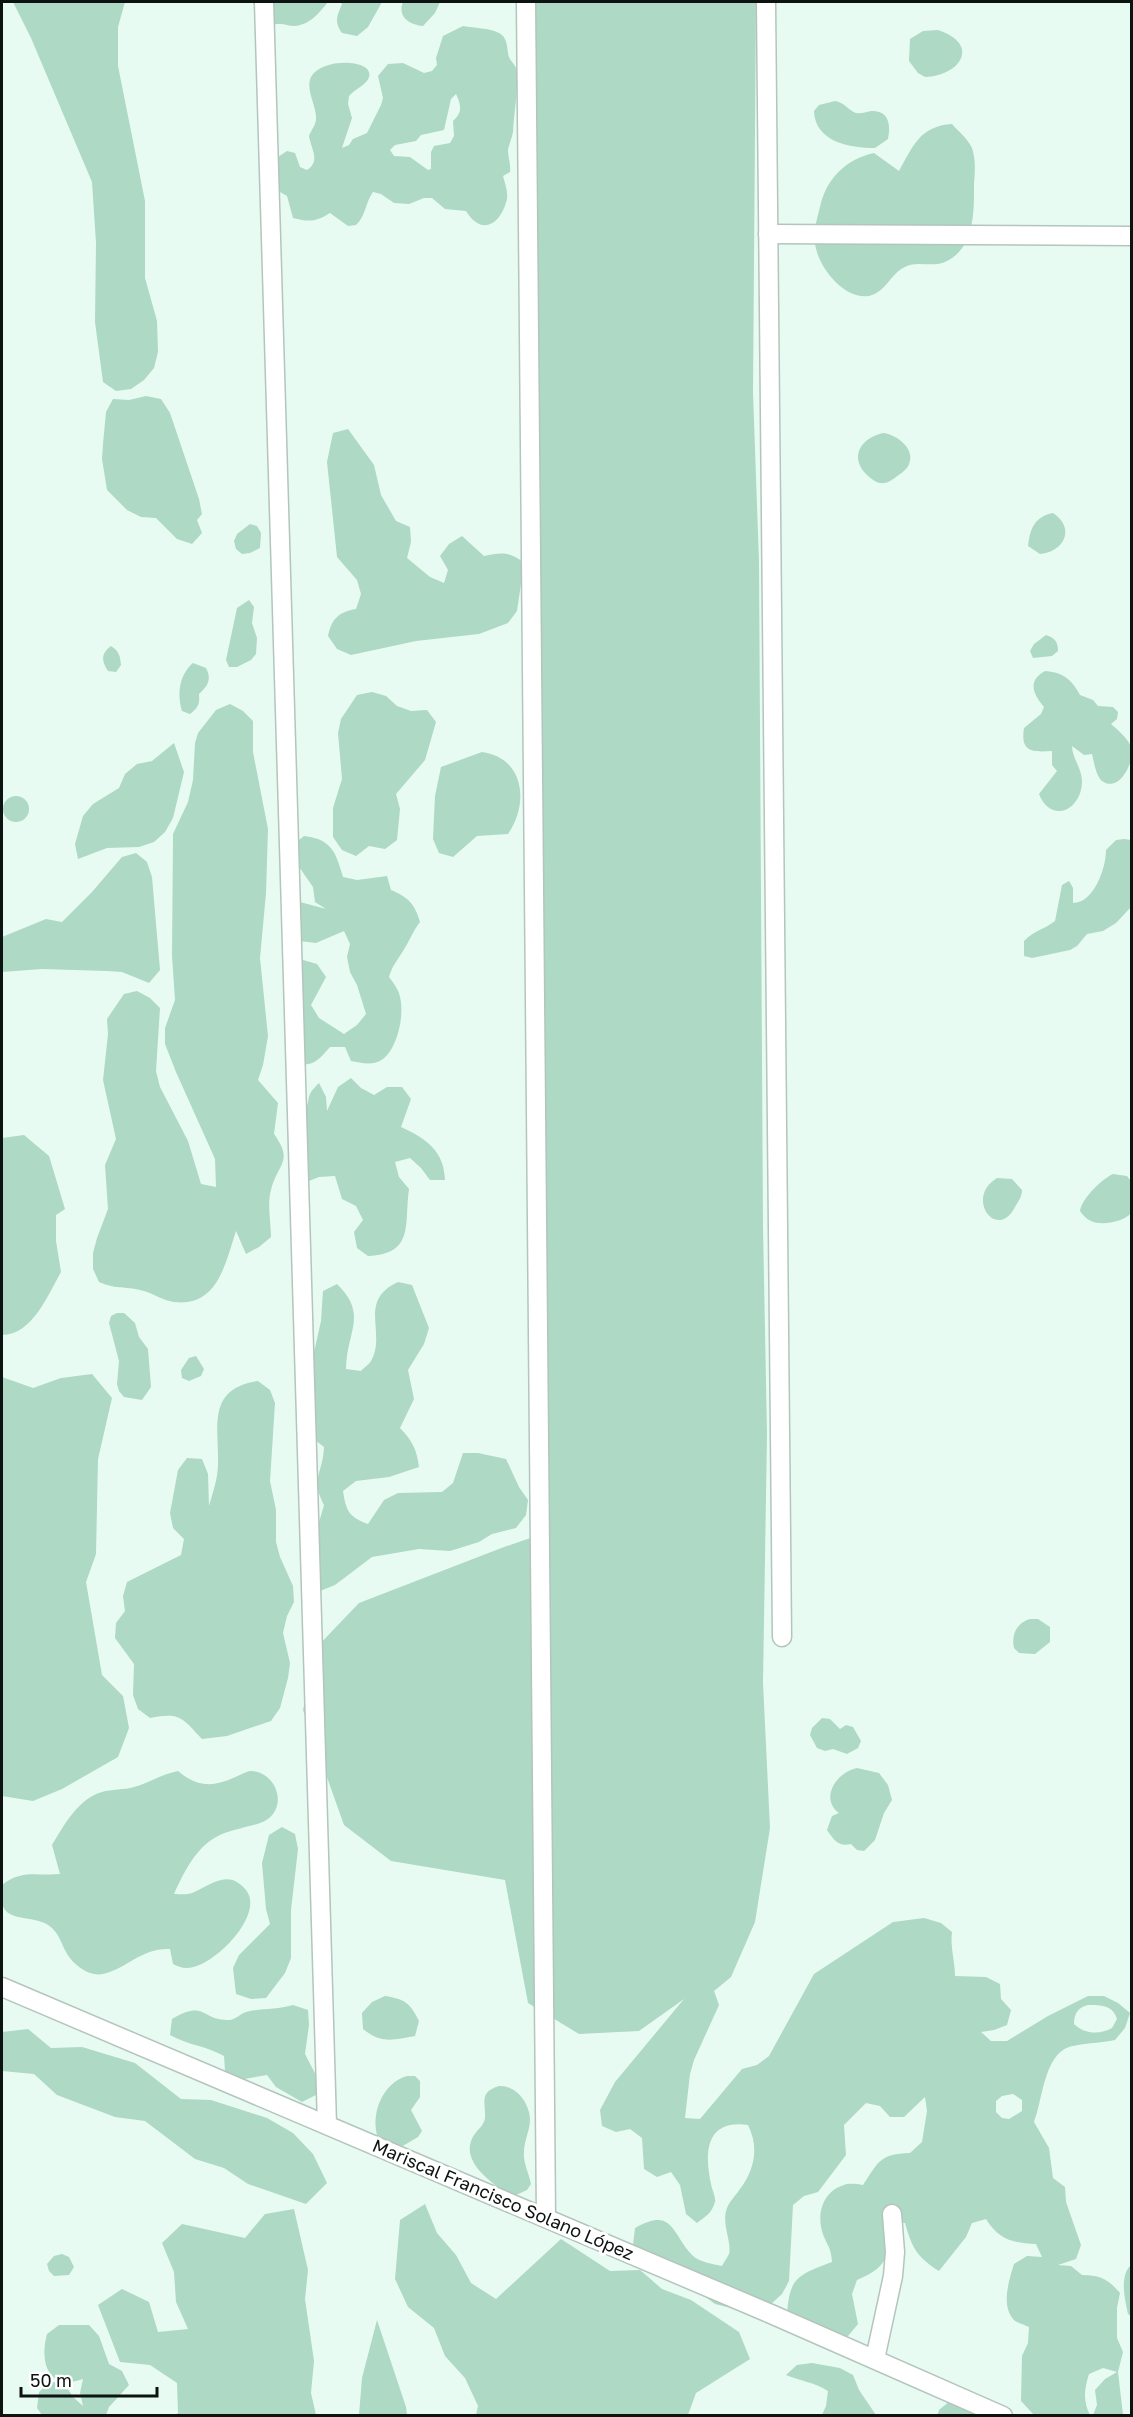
<svg xmlns="http://www.w3.org/2000/svg" width="1133" height="2417" viewBox="0 0 1133 2417" font-family="'Golos Text',sans-serif">
	<style>
		.green { fill: #add9c5; fill-rule: evenodd }
		.lines { fill: none; stroke-linecap: round; stroke-linejoin: round }
		.minor-casing { stroke: #b3c5bd; stroke-width: 21 }
		.minor { stroke: #fff; stroke-width: 18 }
		.labels { text-anchor: middle; stroke-width: 6; stroke-linejoin: round; paint-order: stroke }
		.street-label { font-size: 18px; fill: #0d1310; stroke: #fff }
	</style>
	<rect width="100%" height="100%" fill="#e8fbf2"/>
	<!-- green -->
	<g class="green">
		<path d="M13,2H125L118,27V66L145,201V278L157,321L158,352L154,368L144,380L131,389L116,391L103,382L95,322L96,243L92,182L31,38Z"/>
		<path d="M252,2H328C319,13 310,25 294,26C289,26 285,24 280,24C268,24 265,30 254,21L255,6Z"/>
		<path d="M340,2H382L368,27L357,36L342,33C334,22 337,16 342,4Z"/>
		<path d="M403,2H440L435,13L423,26C409,25 397,16 403,2Z"/>
		<path d="M527,2H756L753,392L759,562L763,1227L767,1434L763,1683L770,1828L755,1922L731,1977L714,1991L719,2005L694,2060L690,2074L685,2118L700,2119L742,2069L757,2065L769,2056L814,1974L893,1922L924,1918L941,1923L952,1932C950,1948 955,1960 955,1976L986,1977L1000,1984L1001,1999L1011,2010L1007,2025L994,2030L981,2032L991,2041H1007L1048,2016L1088,1996H1104L1118,2003L1130,2013L1125,2028L1115,2040C1101,2043 1086,2043 1073,2046C1044,2051 1043,2100 1034,2122L1049,2148L1053,2178L1065,2187L1066,2202L1081,2245L1076,2259L1058,2265L1071,2266L1082,2275C1100,2275 1108,2279 1120,2293L1117,2308V2338L1123,2352L1118,2372L1123,2415H1093L1097,2405L1095,2390L1105,2379L1117,2372L1103,2368L1089,2374C1084,2390 1083,2401 1090,2415H1034L1021,2401L1022,2356L1028,2343L1029,2327C1025,2325 1019,2323 1015,2321C1000,2307 1009,2280 1014,2264L1027,2256L1042,2257L1036,2244C1013,2243 999,2240 986,2219L972,2223L966,2237L939,2271C917,2257 912,2248 905,2223L891,2222C890,2254 889,2267 857,2280L852,2294L858,2324L848,2336L835,2340L787,2316C789,2277 798,2275 832,2262C831,2245 826,2245 822,2231C817,2213 823,2191 844,2185C849,2183 857,2184 863,2185C879,2161 880,2154 910,2153L922,2142L927,2111L925,2097L904,2117H890L880,2106L866,2103L844,2125L846,2155L818,2192L804,2196L793,2205L789,2281L782,2294L771,2304L758,2309L743,2311L715,2304L703,2295L696,2282L642,2256L633,2245L635,2228C673,2206 672,2234 692,2255C699,2262 713,2264 722,2266C724,2262 727,2258 729,2254C732,2241 721,2224 727,2208C729,2202 736,2195 740,2189C755,2169 759,2147 748,2125C706,2119 704,2152 711,2184C712,2190 716,2197 715,2202C712,2213 705,2217 697,2223L686,2214L680,2185L671,2172L657,2177L644,2169L642,2138L630,2129L616,2132L602,2126L600,2110L615,2082L684,1999L639,2031L579,2034L528,2003L505,1880L391,1861L344,1825L303,1710L316,1648L359,1603L504,1547L539,1535ZM1088,2005C1101,2005 1113,2005 1117,2019L1112,2028C1100,2035 1084,2034 1074,2024C1074,2014 1078,2007 1088,2005ZM1013,2094L1022,2100V2111L1009,2119L1002,2118L996,2112V2101L1002,2096Z"/>
		<path d="M463,26C474,28 489,28 499,33C507,37 507,46 508,53C509,62 517,64 517,73C518,93 514,112 513,132C512,138 509,144 508,150C508,158 511,164 510,172L503,176C505,184 508,191 507,199C501,224 482,237 466,211L445,209L432,198H424L409,204L394,203L381,194L373,192C365,203 366,216 356,225L348,226L330,213C316,222 309,222 293,218L287,196L280,192H272L275,159L287,151L295,153L300,167L307,170C321,161 311,149 309,136C311,130 316,125 316,119C317,106 305,90 311,77C322,56 382,59 367,81C362,87 354,90 349,96L348,104L352,118L342,148L349,145L353,139L367,133L381,105L383,98L378,76L388,64L403,63L424,73L432,71L437,65L436,58L443,36ZM456,94C461,105 463,112 453,121L454,136L450,143L434,146L431,152V169L428,170L410,157L394,156L390,150L395,145L416,141L421,135L444,130L451,99Z"/>
		<path d="M938,30C982,45 959,76 925,77L918,73L909,61L910,39L923,31Z"/>
		<path d="M835,101C844,102 848,110 856,113C861,114 866,112 871,111C889,110 891,125 888,139L875,148C850,148 815,142 814,111L819,105Z"/>
		<path d="M952,124C958,131 968,139 972,148C976,160 975,172 974,184C974,211 975,247 947,261C932,269 917,259 903,268C889,276 886,292 869,296C843,300 817,265 815,243C813,231 817,219 820,207C826,179 846,159 874,153L899,171C913,146 920,126 952,124Z"/>
		<path d="M146,396L161,399L170,413L199,499L202,514L197,520L202,533L192,544L177,539L156,518L141,517L127,510L107,490L102,459L103,444L106,412L113,399L129,400Z"/>
		<path d="M348,429L374,465L381,495L396,521L410,527L411,542L407,558L430,577L444,583L448,570L440,556L449,544L462,536L484,556C502,552 511,552 524,563L517,611L508,623L479,634L416,641L351,655L337,649L328,636C332,618 339,612 356,609L361,594L357,580L337,557L327,462L333,433Z"/>
		<path d="M883,433C896,434 916,449 909,464C908,468 903,472 900,474C885,486 879,487 865,473C849,455 863,437 883,433Z"/>
		<path d="M1053,513C1076,528 1064,552 1040,554L1028,546C1030,529 1034,517 1053,513Z"/>
		<path d="M250,524L257,526L261,533L260,548L250,553L242,554L236,549L234,541L237,534Z"/>
		<path d="M249,600L254,607L252,623L257,638L256,654L251,660L237,667H229L226,660L237,608Z"/>
		<path d="M1046,635C1055,638 1058,642 1058,651L1052,656L1033,658L1030,651L1034,644Z"/>
		<path d="M111,646C119,651 120,656 121,665L116,672L108,671C101,661 101,653 111,646Z"/>
		<path d="M193,663L206,668C212,679 208,686 199,694C200,704 198,708 190,714L182,711C177,694 179,675 193,663Z"/>
		<path d="M1045,671C1063,672 1072,680 1080,695L1093,700L1098,706L1113,707L1118,712L1117,719L1111,724C1119,731 1130,740 1132,750C1133,764 1119,793 1102,781C1096,776 1094,762 1092,754L1084,755L1072,746C1072,758 1082,768 1082,782C1081,811 1051,824 1039,794L1057,771L1052,765V751C1033,752 1020,753 1024,728L1041,714L1044,707C1033,694 1027,681 1045,671Z"/>
		<path d="M372,692L386,696L397,706L411,711L427,710L436,722L425,760L396,794L400,809L397,840L385,849L369,846L356,856L342,850L333,837V808L342,779L338,733L341,719L357,695Z"/>
		<path d="M230,704L243,711L253,721V752L268,829L266,893L260,958L268,1036L263,1065L258,1080L278,1103L274,1134C294,1162 278,1163 271,1190C267,1203 271,1223 271,1237L259,1247L246,1254L236,1231C225,1264 218,1307 174,1302C164,1301 154,1294 144,1291C127,1286 117,1290 99,1282L93,1269V1253L97,1238L108,1209L105,1165L116,1139L103,1080L108,1034L107,1019L124,994L137,991L150,998L160,1008L156,1071L160,1087L188,1141L201,1184L216,1187L215,1159L176,1072L165,1044V1028L175,1000L172,956L173,834L188,802L193,780L195,743L198,733L216,710Z"/>
		<path d="M174,743L184,772L173,818L165,832L154,842L139,847L107,848L78,859L75,844L83,816L93,804L119,788L125,774L137,764L152,761Z"/>
		<path d="M482,752C525,758 529,804 508,834L477,836L453,857L439,853L433,839L435,796L441,767Z"/>
		<circle cx="16" cy="809" r="13"/>
		<path d="M304,836C332,839 336,853 343,877L357,880L387,876L391,890C408,897 415,904 420,922C413,931 409,942 403,951C397,961 392,966 389,977C392,981 395,985 397,989C407,1006 399,1047 383,1059C374,1066 361,1063 351,1061L345,1047H330C316,1063 312,1067 291,1063L292,973L303,960L317,964L326,977L311,1005L319,1018L344,1034L357,1025L366,1014L357,985L350,972L347,957L350,944L344,931L316,943L299,941L292,913L300,902L326,909L315,902L313,887L295,861L293,845Z"/>
		<path d="M1124,839L1131,840V907L1116,923L1103,931L1087,934L1077,946L1070,950L1032,958L1024,956V941C1035,930 1043,930 1055,921L1062,885L1069,881L1073,888V903C1094,903 1106,868 1106,850L1116,840Z"/>
		<path d="M136,853L147,862L152,877L160,970L149,983L122,972L107,971L42,969L2,972V937L46,919L62,922L92,892L122,857Z"/>
		<path d="M351,1078L361,1088L374,1095L387,1087H402L411,1099L401,1127C427,1139 444,1151 445,1180H430L421,1168L410,1158L395,1162L399,1177L409,1189C404,1224 415,1254 368,1256L357,1248L354,1232L363,1220L356,1206L342,1199L335,1176L319,1177L304,1183L290,1178C285,1148 293,1137 305,1111C312,1096 304,1098 319,1083L326,1097L327,1111L338,1087Z"/>
		<path d="M24,1135L49,1156L65,1209L56,1215V1241L61,1272C48,1295 32,1335 2,1335V1138Z"/>
		<path d="M1113,1174L1127,1176L1131,1181V1213C1124,1222 1101,1226 1091,1221C1086,1219 1083,1215 1080,1211C1082,1198 1102,1179 1113,1174Z"/>
		<path d="M997,1178L1012,1179L1022,1190C1022,1197 1019,1200 1015,1207C997,1242 964,1198 997,1178Z"/>
		<path d="M398,1282L412,1285L429,1328L424,1344L408,1370L414,1399L400,1428C412,1440 417,1450 419,1467L389,1477L356,1481L343,1491C346,1511 349,1517 368,1524L384,1500L398,1493L442,1492L453,1483L463,1453H478L506,1459L519,1487L528,1500L526,1515L516,1528L492,1534L479,1542L450,1551L419,1549L372,1557L335,1585L320,1591L312,1578L316,1533L324,1505C310,1479 323,1473 324,1447L311,1437L308,1379L321,1321L323,1291L337,1284C369,1315 346,1332 346,1369L361,1371C364,1368 369,1364 371,1361C387,1333 357,1301 398,1282Z"/>
		<path d="M117,1313H124L135,1323L139,1337L148,1349L151,1387L142,1400L124,1397L119,1391L117,1384L119,1361L109,1323L111,1316Z"/>
		<path d="M196,1356L204,1369L201,1376L189,1381L182,1378L181,1370L189,1358Z"/>
		<path d="M92,1374L112,1398L98,1459L96,1554L86,1582L102,1675L123,1696L129,1728L118,1757L62,1789L33,1801L2,1796V1377L33,1388L61,1378Z"/>
		<path d="M258,1381L270,1390L275,1403L270,1481L276,1510V1542L280,1557L293,1586L294,1602L287,1616L283,1633L290,1663L288,1678L280,1708L271,1721L227,1736L202,1739C182,1718 181,1712 150,1718L138,1709L133,1695L134,1664L115,1638L116,1623L125,1611L123,1596L127,1582L181,1555L184,1539L173,1528L170,1513L178,1470L187,1458L202,1459L208,1474L209,1506C213,1492 218,1478 218,1464C219,1427 206,1389 258,1381Z"/>
		<path d="M1030,1619H1038L1050,1627V1642L1035,1654L1019,1653L1014,1648C1011,1634 1017,1623 1030,1619Z"/>
		<path d="M822,1718L830,1719L840,1729L846,1725L853,1727L861,1741L858,1748L847,1754L833,1749L825,1751L817,1748L810,1735L812,1728Z"/>
		<path d="M857,1768L879,1773L888,1785L892,1800L884,1813L875,1840L864,1851L857,1850L851,1844C838,1847 834,1840 827,1830L832,1816L839,1813C819,1798 837,1772 857,1768Z"/>
		<path d="M178,1771C196,1786 211,1788 233,1778C238,1776 245,1772 250,1771C271,1770 286,1797 273,1814C267,1822 258,1824 249,1826C239,1829 227,1831 218,1836C196,1847 184,1872 174,1894C179,1894 187,1895 192,1893C211,1885 228,1868 246,1890C266,1915 211,1970 186,1968C182,1968 177,1966 173,1964L170,1949C141,1948 128,1968 103,1974C89,1977 72,1964 66,1952C61,1943 60,1936 52,1928C40,1916 15,1921 6,1911C0,1904 1,1894 2,1885C21,1869 37,1876 60,1874L52,1845C64,1825 79,1798 102,1792C112,1789 124,1790 134,1787C149,1783 162,1774 178,1771Z"/>
		<path d="M282,1827L295,1834L298,1849L291,1910V1958L285,1973L266,1998L251,1999L236,1994L233,1968L239,1955L270,1924L266,1909L262,1863L269,1835Z"/>
		<path d="M385,1996C405,1999 410,2003 419,2021L415,2036C392,2040 382,2044 363,2029L362,2013L372,2002Z"/>
		<path d="M293,2005L308,2010L309,2025L305,2054L319,2081L316,2095L302,2102L276,2087L267,2075L238,2080L225,2071L224,2056C207,2046 187,2045 170,2035L172,2019C206,1999 201,2021 229,2020C235,2020 240,2014 246,2012C261,2008 277,2010 293,2005Z"/>
		<path d="M28,2029L51,2048L82,2047L135,2063L181,2099L211,2100L267,2118L293,2133L313,2154L327,2183L306,2204L248,2184L224,2168L195,2159L145,2121L115,2117L57,2095L34,2074L2,2071V2032Z"/>
		<path d="M407,2076H415L420,2081V2097L411,2110L422,2131L418,2137L396,2150L378,2138C370,2115 382,2083 407,2076Z"/>
		<path d="M499,2086C516,2085 530,2103 530,2120C530,2130 524,2141 524,2152C523,2163 529,2173 531,2184L527,2190L512,2197C495,2185 457,2162 474,2135C478,2129 486,2124 485,2115C485,2100 480,2092 499,2086Z"/>
		<path d="M425,2204L437,2233L456,2255L471,2283L496,2299L561,2239L610,2271L640,2270L662,2289L691,2300L739,2332L750,2359L696,2393L688,2415H476L478,2406L465,2378L445,2356L434,2328L408,2307L395,2279L400,2220Z"/>
		<path d="M294,2209L308,2270L305,2299L314,2361L311,2393L316,2415H175L178,2413L177,2383L150,2365L120,2362L98,2305L122,2289L149,2302L158,2332L188,2329L176,2302L174,2272L162,2243L182,2224L245,2238L265,2214Z"/>
		<path d="M62,2254L69,2257L74,2267L69,2275L54,2276L49,2271L47,2264L54,2256Z"/>
		<path d="M1131,2265V2316L1128,2314C1125,2300 1119,2276 1131,2265Z"/>
		<path d="M377,2320L406,2407L407,2415H359L362,2378Z"/>
		<path d="M59,2325H89L99,2336L109,2364L122,2371L129,2385L109,2407L106,2415H42L37,2408L39,2392L50,2382L64,2383L73,2397L83,2406L80,2393L83,2379C79,2380 73,2382 69,2382C42,2382 42,2352 47,2334Z"/>
		<path d="M812,2363L840,2368L853,2375L859,2390L876,2415H822L826,2406L828,2391C814,2382 800,2381 786,2375L797,2365Z"/>
		<path d="M950,2401L964,2405L973,2415L937,2416L939,2410Z"/>
	</g>
	<g class="lines">
		<!-- minor casing -->
		<g class="minor-casing">
			<g id="minor">
				<path d="M264,2L327,2125"/>
				<path d="M526,2L546,2218"/>
				<path d="M766,2L782,1637"/>
				<path d="M768,234L1132,236"/>
				<path d="M2,1987L771,2314L1003,2416"/>
				<path d="M875,2359L893,2276L895,2252L892,2214"/>
			</g>
		</g>
		<!-- minor -->
		<use href="#minor" class="minor"/>
	</g>
	<g class="labels">
		<!-- street labels -->
		<g class="street-label">
			<text transform="translate(503 2200) rotate(23)" y="6">Mariscal Francisco Solano López</text>
		</g>
	</g>
	<!-- border -->
	<rect width="1133" height="2417" fill="none" stroke="#0d1310" stroke-width="6"/>
	<!-- scale -->
	<path d="M21 2387v9h136v-9" fill="none" stroke="#0d1310" stroke-width="3"/>
	<text x="30" y="2387" font-size="18" fill="#0d1310" stroke="#ffffff" stroke-width="4.5" paint-order="stroke">50 m</text>
</svg>
